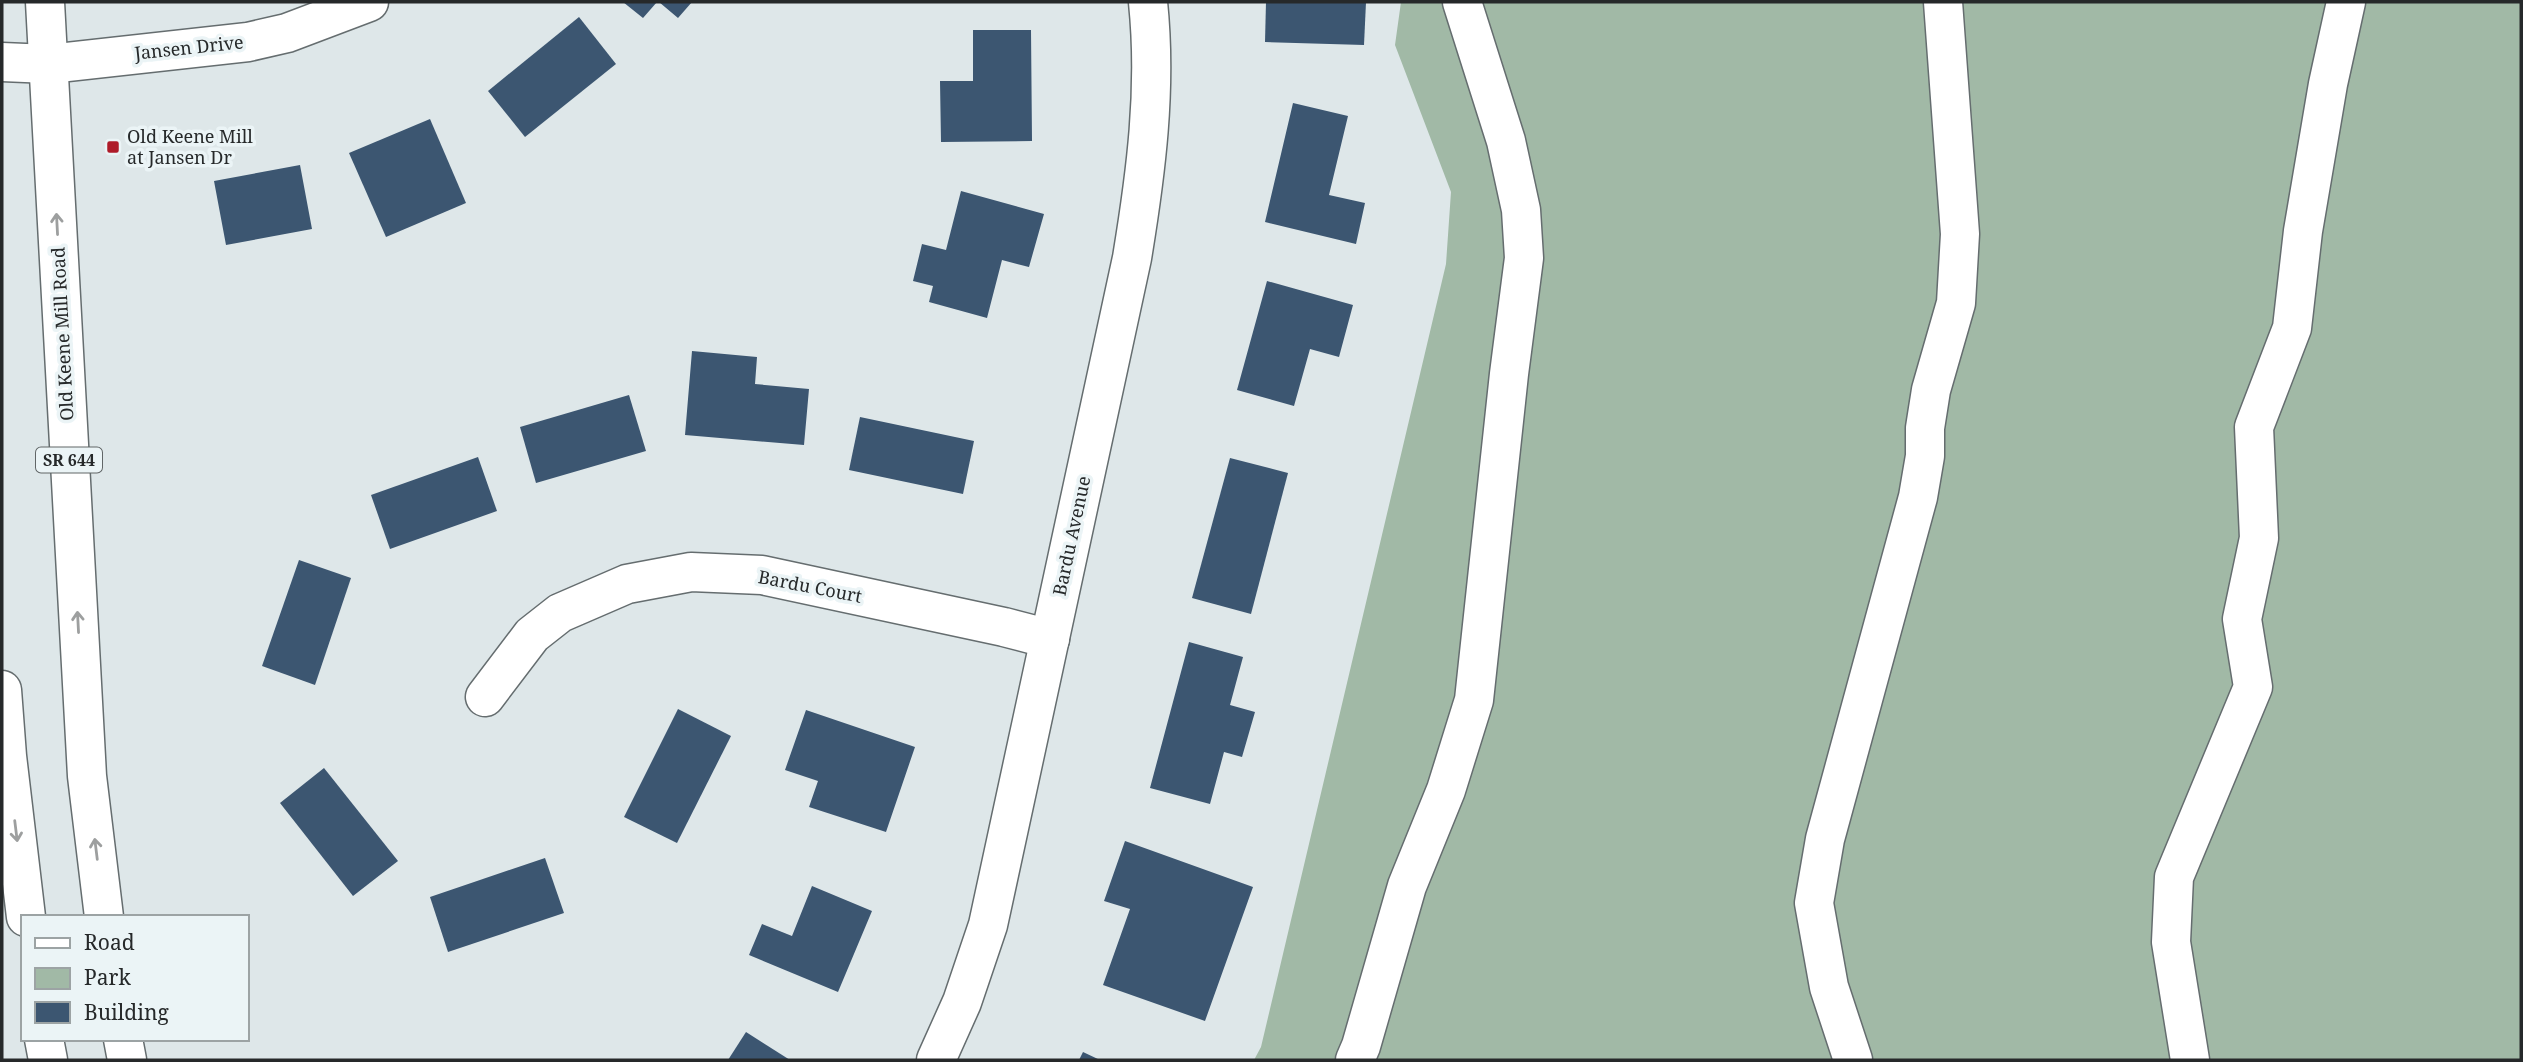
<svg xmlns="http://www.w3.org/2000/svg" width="2523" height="1062" viewBox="0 0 2523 1062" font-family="'Noto Serif',serif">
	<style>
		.green { fill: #a1b9a6 }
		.building { fill: #3c5671 }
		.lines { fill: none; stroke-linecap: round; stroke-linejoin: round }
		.minor-casing { stroke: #656d6f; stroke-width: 41 }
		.major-casing { stroke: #656d6f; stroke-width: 41 }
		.minor { stroke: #fff; stroke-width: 38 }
		.major { stroke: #fff; stroke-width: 38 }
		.oneway { stroke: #9d9f9f }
		.poi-dot { fill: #ae1b29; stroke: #ebf4f6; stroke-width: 2.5 }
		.labels { text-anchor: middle; stroke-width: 7; stroke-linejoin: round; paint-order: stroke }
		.shield { fill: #ebf4f6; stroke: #616667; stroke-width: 2 }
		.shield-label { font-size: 16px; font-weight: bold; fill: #26292a }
		.street-label { font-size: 18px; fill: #26292a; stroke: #ebf4f6 }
		.poi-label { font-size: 18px; fill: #26292a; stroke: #ebf4f6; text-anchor: start }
	</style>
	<rect width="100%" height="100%" fill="#dee7e9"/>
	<!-- green -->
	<path class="green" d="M1401,2H2521V1060H1254L1261,1047L1446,264L1451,192L1395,45Z"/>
	<!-- building -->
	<g class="building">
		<path d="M623,2H657L643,18Z"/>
		<path d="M659,2H692L678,18Z"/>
		<path d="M1266,2H1366L1364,45L1265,42Z"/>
		<path d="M579,17L616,64L525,137L488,91Z"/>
		<path d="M973,30H1031L1032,141L941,142L940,81H973Z"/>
		<path d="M1293,103L1348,116L1329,195L1365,203L1356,244L1265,222Z"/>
		<path d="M430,119L466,203L386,237L349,153Z"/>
		<path d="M300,165L312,229L226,245L214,181Z"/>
		<path d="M961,191L1044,214L1029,267L1002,260L987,318L929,302L933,286L913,281L922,244L946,250Z"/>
		<path d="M1267,281L1353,305L1339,357L1310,349L1294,406L1237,390Z"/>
		<path d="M692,351L757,357L755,384L809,389L804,445L685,435Z"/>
		<path d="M629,395L646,451L536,483L520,427Z"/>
		<path d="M860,417L974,441L963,494L849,470Z"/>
		<path d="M478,457L497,511L390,549L371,495Z"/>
		<path d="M1230,458L1288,473L1251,614L1192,598Z"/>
		<path d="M299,560L351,578L315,685L262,666Z"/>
		<path d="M1189,642L1243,657L1230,705L1255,712L1242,757L1224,752L1210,804L1150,788Z"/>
		<path d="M678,709L731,736L677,843L624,817Z"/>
		<path d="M806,710L915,747L886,832L809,807L818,781L785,770Z"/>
		<path d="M324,768L398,861L353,896L280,803Z"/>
		<path d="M1125,841L1253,887L1205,1021L1103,985L1130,909L1104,901Z"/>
		<path d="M545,858L564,913L448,952L430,897Z"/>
		<path d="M812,886L872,911L838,992L749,955L762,924L792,936Z"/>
		<path d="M746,1032L790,1060H728Z"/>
		<path d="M1083,1052L1100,1060H1079Z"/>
	</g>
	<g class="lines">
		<!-- minor casing -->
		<g class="minor-casing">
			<g id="minor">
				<path d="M2,62L49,64L248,42L287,33L369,2"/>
				<path d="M485,697L532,635L560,613L627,584L691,572L762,575L1004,627L1050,639"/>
				<path d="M936,1060L962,1002L988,925L1132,258C1146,173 1157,89 1148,2"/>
				<path d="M1355,1060L1361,1046L1407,886L1446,790L1474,700L1509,374L1524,258L1521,210L1506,141L1462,2"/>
				<path d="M1853,1060L1829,987L1814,903L1825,839L1918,497L1925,456V428L1931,390L1956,303L1960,234L1943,2"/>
				<path d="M2190,1060L2171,942L2174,877L2253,687L2242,619L2259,538L2254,427L2292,328L2303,231L2328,84L2346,2"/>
			</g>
		</g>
		<!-- major casing -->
		<g class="major-casing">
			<g id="major">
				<path d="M45,2L87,776L104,917"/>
				<path d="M2,690L7,756L26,917"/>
				<path d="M44,1039L48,1060"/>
				<path d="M123,1039L127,1060"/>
			</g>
		</g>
		<!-- minor -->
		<use href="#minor" class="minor"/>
		<!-- major -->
		<use href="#major" class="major"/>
	</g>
	<!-- one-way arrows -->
	<defs><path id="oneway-shaft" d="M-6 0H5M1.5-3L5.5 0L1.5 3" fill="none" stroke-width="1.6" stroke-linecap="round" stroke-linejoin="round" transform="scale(1.75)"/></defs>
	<g class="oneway">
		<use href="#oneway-shaft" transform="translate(57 224) rotate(-93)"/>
		<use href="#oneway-shaft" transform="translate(78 622) rotate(-93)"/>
		<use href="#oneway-shaft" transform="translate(16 831) rotate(83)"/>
		<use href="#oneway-shaft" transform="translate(96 849) rotate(-97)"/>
	</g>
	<!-- markers -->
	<rect class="poi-dot" x="106" y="140" width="14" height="14" rx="3.5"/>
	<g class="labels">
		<!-- shield labels -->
		<rect class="shield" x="36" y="447.5" width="66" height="25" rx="5"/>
		<g class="shield-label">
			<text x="69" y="466">SR 644</text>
		</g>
		<!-- street labels -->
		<g class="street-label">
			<text transform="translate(189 48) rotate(-6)" y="6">Jansen Drive</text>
			<text transform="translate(63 334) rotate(-93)" y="6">Old Keene Mill Road</text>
			<text transform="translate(1072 536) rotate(-78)" y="6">Bardu Avenue</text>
			<text transform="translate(810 587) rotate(11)" y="6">Bardu Court</text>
		</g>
		<!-- poi labels -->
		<g class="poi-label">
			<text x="127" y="143">Old Keene Mill<tspan x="127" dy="21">at Jansen Dr</tspan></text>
		</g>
	</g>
	<!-- border -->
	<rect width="2523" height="1062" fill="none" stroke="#26292a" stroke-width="7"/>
	<!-- legend -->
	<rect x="21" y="915" width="228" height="126" fill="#ebf4f6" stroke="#9ca3a4" stroke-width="2"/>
	<rect x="35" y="938" width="35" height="10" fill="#ffffff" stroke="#9ca3a4" stroke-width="2"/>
	<text x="84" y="950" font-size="21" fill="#26292a">Road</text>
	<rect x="35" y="968" width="35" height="21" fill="#a1b9a6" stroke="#9ca3a4" stroke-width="2"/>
	<text x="84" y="985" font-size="21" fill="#26292a">Park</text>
	<rect x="35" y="1002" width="35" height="21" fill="#3c5671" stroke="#9ca3a4" stroke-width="2"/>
	<text x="84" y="1020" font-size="21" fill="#26292a">Building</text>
</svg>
